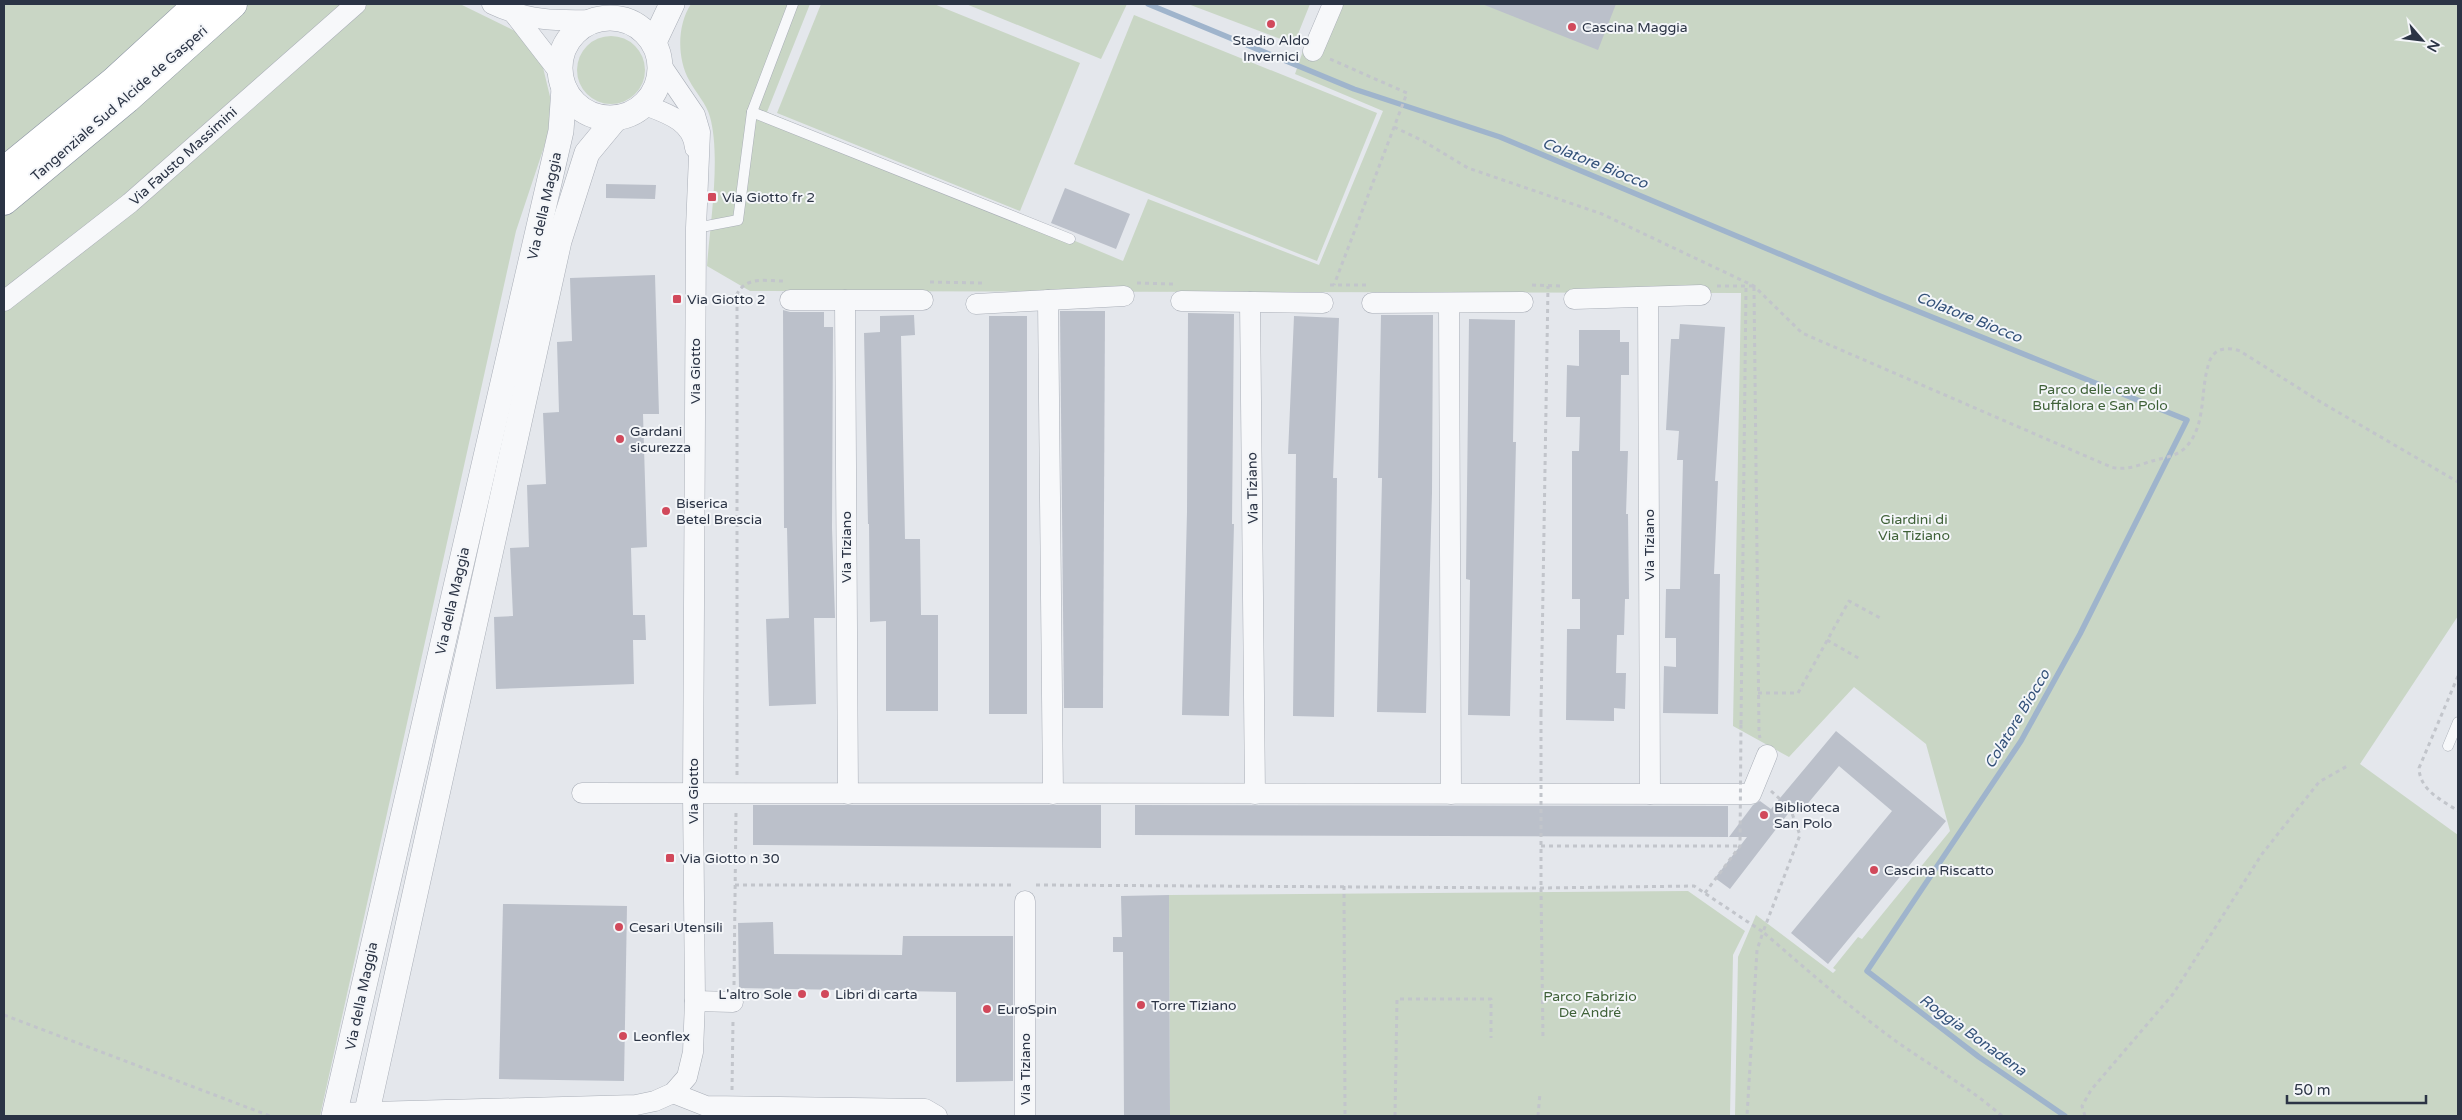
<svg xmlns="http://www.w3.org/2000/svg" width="2462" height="1120" viewBox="0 0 2462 1120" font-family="'Varela Round',sans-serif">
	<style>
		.green { fill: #c9d6c5 }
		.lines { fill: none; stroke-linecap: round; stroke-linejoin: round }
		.stream { stroke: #9fb4cc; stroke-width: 5.5 }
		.building { fill: #bbc0ca }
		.service-casing { stroke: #a9aeb7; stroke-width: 11 }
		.minor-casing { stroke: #a9aeb7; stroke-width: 21 }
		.tertiary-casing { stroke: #a9aeb7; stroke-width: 26 }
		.trunk-casing { stroke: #8b94a3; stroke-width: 29 }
		.path { stroke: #c2c5cb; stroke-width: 3; stroke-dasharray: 4 4; stroke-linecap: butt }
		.service { stroke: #f7f8fa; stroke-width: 10 }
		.minor { stroke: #f7f8fa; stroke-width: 20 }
		.tertiary { stroke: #f7f8fa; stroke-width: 25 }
		.trunk { stroke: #fff; stroke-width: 28 }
		.path-bridge { stroke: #c2c5cb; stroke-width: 3; stroke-dasharray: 4 4; stroke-linecap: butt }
		.poi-dot { fill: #d1495b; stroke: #f4f6f9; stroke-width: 2 }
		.labels { text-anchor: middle; stroke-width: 4; stroke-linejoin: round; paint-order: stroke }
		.poi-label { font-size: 14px; fill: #2b3445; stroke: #f4f6f9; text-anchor: start }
		.street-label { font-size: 14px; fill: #2b3445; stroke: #f4f6f9 }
		.park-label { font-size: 14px; fill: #3f6138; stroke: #f4f6f9 }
		.water-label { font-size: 15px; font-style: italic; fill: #34527a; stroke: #f4f6f9 }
	</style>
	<rect width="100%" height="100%" fill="#e4e7ec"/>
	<!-- green -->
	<g class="green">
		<path d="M4,4H460L515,31L540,55L552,105L549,132L516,231L320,1116H4Z"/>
		<path d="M691,4H810L767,112L1123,261L1148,199L1319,265L1383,111L1295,74L1305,45L1323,52L1343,4H2458V616L2360,764L2458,835V1116H1735L1738,957L1756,915L1833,973L1836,970L1833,968L1858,937L1862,939L1950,831L1926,744L1854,687L1789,757L1733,726L1741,293L750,291L707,266C710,225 721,156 710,117C707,104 695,92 689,80C677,58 677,25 691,4Z"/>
		<path d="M821,4H934L1080,63L1020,211L777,113Z"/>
		<path d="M966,4H1127L1101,59Z"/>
		<path d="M1188,4H1310L1294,44Z"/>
		<path d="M1134,15L1377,113L1317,261L1074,164Z"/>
		<circle cx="611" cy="70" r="34"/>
		<path d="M1688,891L1745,931L1733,955L1730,1116H1170L1169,895Z"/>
	</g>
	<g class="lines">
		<!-- stream -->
		<path class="stream" d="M1148,4L1354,89L1500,137L1880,296L2187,420L2080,634L2021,741L1867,971L1979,1057L2065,1116"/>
	</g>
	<!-- building -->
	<g class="building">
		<path d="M1482,4H1616L1598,50Z"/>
		<path d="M606,184L656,185L655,199L606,198Z"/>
		<path d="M1065,188L1130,214L1116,249L1051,223Z"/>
		<path d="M655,275L659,414H643L647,547L631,548L633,615H645L646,640H633L634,684L496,689L494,617L513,616L510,548L529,547L527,485L546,484L543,413L559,412L557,342L572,341L570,278Z"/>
		<path d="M783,310L790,312H824V327H833L832,528L835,618H814L816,704L769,706L766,619L789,618L787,528H784Z"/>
		<path d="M1060,311H1105L1103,708H1064Z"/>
		<path d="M1188,313L1234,314L1232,524H1234L1229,716L1182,715L1187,512Z"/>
		<path d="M914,315L915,335L901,336L905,539H920L921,615H938V711H886V621L870,622L869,524H868L864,333L880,332V316Z"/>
		<path d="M1381,315H1433L1432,493L1426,713L1377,712L1382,478H1378Z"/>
		<rect x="989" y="316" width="38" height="398"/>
		<path d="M1294,316L1339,318L1333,478H1337L1334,717L1293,716L1296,454H1288Z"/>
		<path d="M1469,319L1515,320L1513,442H1516L1510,716L1468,715L1470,580L1466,579Z"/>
		<path d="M1680,324L1725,327L1715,481H1718L1714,574H1720L1718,714L1663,713L1664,666L1676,667V638H1665L1666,589H1680L1683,460H1677L1679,431L1666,430L1671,339H1679Z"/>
		<path d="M1579,330H1620V342H1629V375H1621L1620,451H1628L1626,514H1628L1629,599H1625L1624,635H1617L1616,673H1626L1625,709L1614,708V721L1566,720L1567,629H1580V599H1572V451H1579L1580,417H1566L1567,365L1579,366Z"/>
		<path d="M1836,731L1946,821L1828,964L1791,933L1892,811L1839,766L1804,808L1797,802L1730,889L1715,878L1747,837H1729L1753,805L1760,801L1771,809Z"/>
		<path d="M753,805H1101V848L753,845Z"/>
		<path d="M1135,805L1728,806V837L1135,835Z"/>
		<path d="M1169,895L1170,1116H1124L1123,952H1113V937H1122L1121,896Z"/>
		<path d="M503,904L627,906L624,1081L499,1079Z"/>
		<path d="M773,922L774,954L902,955L903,936H1013V1081L956,1082V992L739,988L738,923Z"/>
	</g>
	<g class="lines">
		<!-- service casing -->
		<g class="service-casing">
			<g id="service">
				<path d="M752,112L1070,239"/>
				<path d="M696,228L738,220L752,112L793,4"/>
				<path d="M2448,746L2458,722"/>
			</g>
		</g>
		<!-- minor casing -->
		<g class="minor-casing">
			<g id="minor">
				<path d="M492,4C528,21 556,21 594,20"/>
				<path d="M515,15L560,73"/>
				<path d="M1313,51L1333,4"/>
				<path d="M645,105C666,113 693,121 695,148"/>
				<path d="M1648,297L1650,794"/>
				<path d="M1574,299L1701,295"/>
				<path d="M790,300H923"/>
				<path d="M845,300L848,794"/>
				<path d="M1048,300L1053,794"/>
				<path d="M4,301L130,203L356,4"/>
				<path d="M1181,301L1323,303"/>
				<path d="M1250,302L1255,794"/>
				<path d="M1372,303L1523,302"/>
				<path d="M1449,303L1451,794"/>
				<path d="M976,304L1124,296"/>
				<path d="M582,793L1751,794L1767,755"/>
				<path d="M1025,901V1116"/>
				<path d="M695,1001L733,1002"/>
				<path d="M673,1093L706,1106L925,1109L937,1116"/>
				<path d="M335,1113L636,1105L655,1101L673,1093L687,1077L693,1052L695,1001L693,794L696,228L700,132L695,115L661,65"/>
			</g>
		</g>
		<!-- tertiary casing -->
		<g class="tertiary-casing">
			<g id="tertiary">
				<circle cx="610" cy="68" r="50"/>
				<path d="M654,42L672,4"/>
				<path d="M334,1116L561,131L564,88"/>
				<path d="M366,1116L559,241L587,153L616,118"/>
			</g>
		</g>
		<!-- trunk casing -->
		<g class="trunk-casing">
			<g id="trunk">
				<path d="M4,171L114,81L198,4"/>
				<path d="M4,201L127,99L233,4"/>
			</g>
		</g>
		<!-- path -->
		<g class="path">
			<path d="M1330,59L1407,93L1334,285"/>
			<path d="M1394,127L1423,141L1468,168L1602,214L1754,286L1802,333L2111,467C2125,471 2139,465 2152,461C2163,458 2177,456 2185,448C2208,425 2199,388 2210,360C2216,347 2229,347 2240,351L2319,401L2458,482"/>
			<path d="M930,282L983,283"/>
			<path d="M1137,283L1173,284"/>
			<path d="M1330,285H1366"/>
			<path d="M1532,285L1561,286"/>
			<path d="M1717,286H1754"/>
			<path d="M1754,287L1759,733L1760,738"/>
			<path d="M1827,640L1860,659"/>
			<path d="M2458,676L2419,768C2420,791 2442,800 2458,811"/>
			<path d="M1758,693H1798L1849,601L1882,619"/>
			<path d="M1541,713L1548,286"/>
			<path d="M1741,724L1746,286"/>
			<path d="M737,775V294C746,276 766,281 783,281"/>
			<path d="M1771,791L1790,808L1800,835L1763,932C1806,969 1848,1006 1893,1039C1929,1065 1969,1087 2002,1116"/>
			<path d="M1541,846H1740"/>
			<path d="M735,885H1015"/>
			<path d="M1036,885L1541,888L1694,886L1763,932L1757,950L1747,1116"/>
			<path d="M1344,886L1345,1116"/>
			<path d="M1541,888L1543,1040"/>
			<path d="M734,985L736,811"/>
			<path d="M4,1015L270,1116"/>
			<path d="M732,1090L733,1021"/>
			<path d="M1395,1116L1397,999H1491V1038"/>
			<path d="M1538,1116L1540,1093"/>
			<path d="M2085,1116L2082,1106L2091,1090L2173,994L2262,854L2319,782L2349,765"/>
		</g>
		<!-- service -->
		<use href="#service" class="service"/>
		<!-- minor -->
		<use href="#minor" class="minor"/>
		<!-- tertiary -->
		<use href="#tertiary" class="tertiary"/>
		<!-- trunk -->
		<use href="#trunk" class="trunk"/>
		<!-- path-bridge -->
		<g class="path-bridge">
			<path d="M1541,713V888"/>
			<path d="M1705,893L1740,846L1741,724"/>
		</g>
	</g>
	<!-- markers -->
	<g class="poi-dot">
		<circle cx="1271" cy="24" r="5"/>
		<circle cx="1572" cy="27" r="5"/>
		<rect x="707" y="192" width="10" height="10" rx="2.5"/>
		<rect x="672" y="294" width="10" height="10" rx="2.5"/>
		<circle cx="620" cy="439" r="5"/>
		<circle cx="666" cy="511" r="5"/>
		<circle cx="1764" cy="815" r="5"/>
		<rect x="665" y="853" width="10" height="10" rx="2.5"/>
		<circle cx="1874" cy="870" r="5"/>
		<circle cx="619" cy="927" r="5"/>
		<circle cx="802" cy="994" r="5"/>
		<circle cx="825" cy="994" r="5"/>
		<circle cx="1141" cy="1005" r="5"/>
		<circle cx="987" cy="1009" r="5"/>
		<circle cx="623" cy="1036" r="5"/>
	</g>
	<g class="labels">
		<!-- poi labels -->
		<g class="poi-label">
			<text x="1582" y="32">Cascina Maggia</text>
			<text x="1271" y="45" text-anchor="middle">Stadio Aldo<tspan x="1271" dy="16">Invernici</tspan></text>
			<text x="722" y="202">Via Giotto fr 2</text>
			<text x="687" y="304">Via Giotto 2</text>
			<text x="630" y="436">Gardani<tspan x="630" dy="16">sicurezza</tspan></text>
			<text x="676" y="508">Biserica<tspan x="676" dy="16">Betel Brescia</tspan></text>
			<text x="1774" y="812">Biblioteca<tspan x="1774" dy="16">San Polo</tspan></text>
			<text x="680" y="863">Via Giotto n 30</text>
			<text x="1884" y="875">Cascina Riscatto</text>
			<text x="629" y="932">Cesari Utensili</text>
			<text x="792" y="999" text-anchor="end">L'altro Sole</text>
			<text x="835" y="999">Libri di carta</text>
			<text x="1151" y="1010">Torre Tiziano</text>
			<text x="997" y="1014">EuroSpin</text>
			<text x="633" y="1041">Leonflex</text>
		</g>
		<!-- street labels -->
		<g class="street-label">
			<text transform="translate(119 103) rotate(-41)" y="5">Tangenziale Sud Alcide de Gasperi</text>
			<text transform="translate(183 156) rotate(-42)" y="5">Via Fausto Massimini</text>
			<text transform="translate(544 206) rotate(-77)" y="5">Via della Maggia</text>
			<text transform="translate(695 371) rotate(-90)" y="5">Via Giotto</text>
			<text transform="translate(1252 488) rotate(-91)" y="5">Via Tiziano</text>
			<text transform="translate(1649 545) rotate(-90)" y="5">Via Tiziano</text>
			<text transform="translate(846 547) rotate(-90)" y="5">Via Tiziano</text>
			<text transform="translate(452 601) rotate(-77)" y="5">Via della Maggia</text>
			<text transform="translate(693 791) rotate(-90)" y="5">Via Giotto</text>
			<text transform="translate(361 996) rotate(-78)" y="5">Via della Maggia</text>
			<text transform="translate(1025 1069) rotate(-90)" y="5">Via Tiziano</text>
		</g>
		<!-- park labels -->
		<g class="park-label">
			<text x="2100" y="394">Parco delle cave di<tspan x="2100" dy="16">Buffalora e San Polo</tspan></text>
			<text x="1914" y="524">Giardini di<tspan x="1914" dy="16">Via Tiziano</tspan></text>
			<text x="1590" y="1001">Parco Fabrizio<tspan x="1590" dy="16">De André</tspan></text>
		</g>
		<!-- water labels -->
		<g class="water-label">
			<text transform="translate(1595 163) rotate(22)" y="5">Colatore Biocco</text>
			<text transform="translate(1969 317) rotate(22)" y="5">Colatore Biocco</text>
			<text transform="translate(2017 719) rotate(-59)" y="5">Colatore Biocco</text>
			<text transform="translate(1973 1035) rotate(36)" y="5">Roggia Bonadena</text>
		</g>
	</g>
	<!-- border -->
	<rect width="2462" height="1120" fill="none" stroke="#2b3445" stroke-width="10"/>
	<!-- north arrow -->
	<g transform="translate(2422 40) rotate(118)" stroke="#f4f6f9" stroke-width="4" paint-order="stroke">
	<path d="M0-4L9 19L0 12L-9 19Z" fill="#2b3445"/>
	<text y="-8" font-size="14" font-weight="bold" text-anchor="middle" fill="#2b3445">N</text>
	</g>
	<!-- scale -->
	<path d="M2287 1095v8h139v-8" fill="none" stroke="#2b3445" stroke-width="2.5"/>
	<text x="2294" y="1095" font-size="15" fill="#2b3445" stroke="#f4f6f9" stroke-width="4" paint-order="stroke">50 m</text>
</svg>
